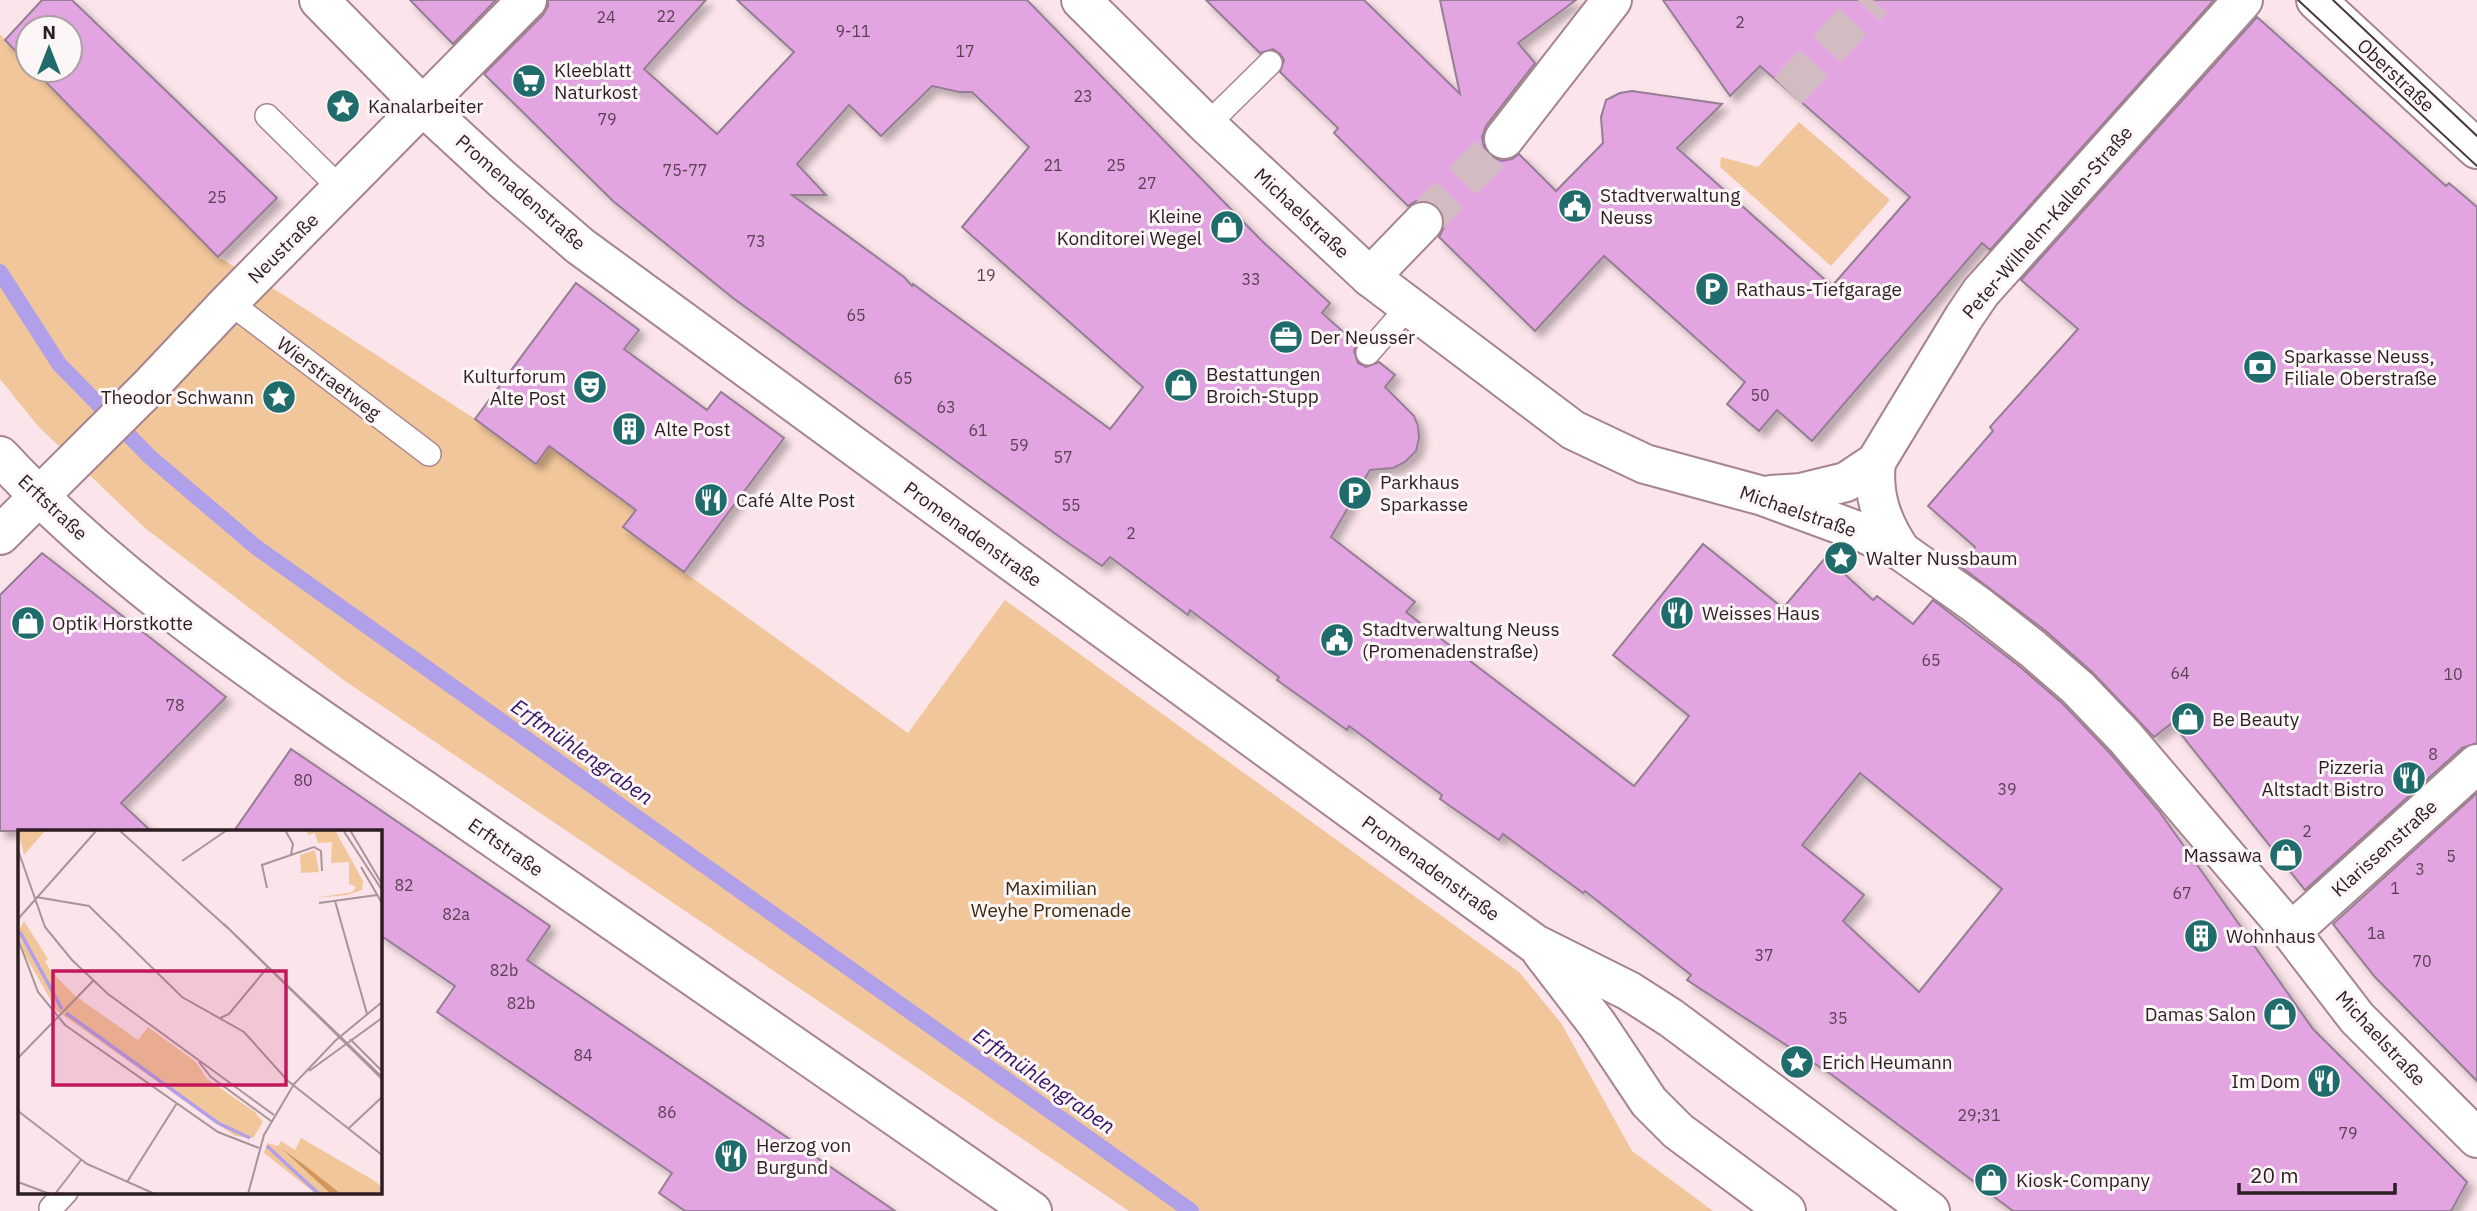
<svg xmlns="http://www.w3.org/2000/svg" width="2477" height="1211" viewBox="0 0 2477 1211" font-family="'IBM Plex Sans',sans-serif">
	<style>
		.green { fill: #f1c69a }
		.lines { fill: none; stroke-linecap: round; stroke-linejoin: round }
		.stream { stroke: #b09fe9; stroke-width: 16 }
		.building { fill: #e2a5e1; stroke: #957d94; stroke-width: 2; fill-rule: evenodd; filter: url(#shadow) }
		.street-tunnel { stroke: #d2bcc2; stroke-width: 38; stroke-dasharray: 38 19; stroke-linecap: butt }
		.lane-casing { stroke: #a6848d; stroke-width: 26 }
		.street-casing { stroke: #a6848d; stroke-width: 42 }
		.lane { stroke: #fff; stroke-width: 23 }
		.street { stroke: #fff; stroke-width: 38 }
		.tram { stroke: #48393d; stroke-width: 2 }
		.labels { text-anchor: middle; stroke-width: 6; stroke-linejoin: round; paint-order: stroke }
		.number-label { font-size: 16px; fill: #5a4052 }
		.poi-label { font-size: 19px; fill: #2c1e22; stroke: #fdf6f7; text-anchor: start }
		.street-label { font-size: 19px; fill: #2c1e22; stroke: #fdf6f7 }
		.park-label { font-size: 19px; fill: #40280c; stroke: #fdf6f7 }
		.water-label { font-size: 21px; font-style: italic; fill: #341268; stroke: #fdf6f7 }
		.inset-river { fill: none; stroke: #b09fe9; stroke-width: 3.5 }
		.inset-road { fill: none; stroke: #a8959a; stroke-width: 2 }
		.view { fill: #c2185b; fill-opacity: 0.15; stroke: #c2185b; stroke-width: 3.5 }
		.inset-edge { fill: none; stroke: #2c1e22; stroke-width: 3.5 }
	</style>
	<defs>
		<filter id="shadow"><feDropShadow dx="6" dy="6" stdDeviation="3.5" flood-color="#0004"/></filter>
	</defs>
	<rect width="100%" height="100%" fill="#fbe4ea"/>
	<!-- green -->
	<g class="green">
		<path d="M0,34L28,63V70H34L218,257L279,292L475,419L535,464L549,446L636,510L623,528L908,733L1005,600L1519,972L1561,1023L1632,1151L1713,1211H1129L345,681L145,528L38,426L0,379Z"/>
		<path d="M1799,122L1890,200L1831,266L1720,167L1721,157L1758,167Z"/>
	</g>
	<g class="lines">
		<!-- stream -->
		<path class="stream" d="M0,272L59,364L150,457L256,547L1191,1211"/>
	</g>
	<!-- building -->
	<g class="building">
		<path d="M42,0H72L277,198L218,257L34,70H70V28H28V64L5,40Z"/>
		<path d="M410,0H496L453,44Z"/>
		<path d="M548,0H706L644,69L717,134L794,52L737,0H1027L1262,241L1330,303L1322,313L1357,344L1354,351L1358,363L1366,367L1379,362L1395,375L1385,387L1414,416L1418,426L1419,438L1416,451L1405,462L1393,468L1370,470L1331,537L1415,602L1406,612L1634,786L1689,716L1613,655L1703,544L1783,608L1826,557L1873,600L1877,596L1913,624L1933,600L2019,666L2063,704L2109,752L2159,811L2313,1029L2467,1182L2451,1211H2013L1832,1075L1687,980L1691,975L1585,891L1583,893L1503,834L1499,840L1440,799L1442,795L1349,726L1347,730L1277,680L1279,677L1190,610L1188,615L1110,557L1102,566L1064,540L733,298L613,201L484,74L543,15L548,6ZM932,86L959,92H972L1029,147L962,227L1143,387L1110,429L913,284L912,286L904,277L792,195H826L797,164L849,105L881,136ZM1860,773L2002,889L1919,992L1843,921L1864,895L1802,845Z"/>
		<path d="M1206,0H1364L1460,94L1440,0H1576L1518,43L1535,63L1486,126L1482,137L1484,147L1490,156L1502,161L1512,159L1519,154L1556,191L1603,143L1601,117L1606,100L1620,93L1632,91L1722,104L1677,148L1832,286L1910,197L1760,66L1730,96L1663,0H2214L1990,250L1982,243L1812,441L1777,410L1759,431L1727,404L1745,382L1604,256L1535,331L1439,237L1444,227V215L1439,207L1428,201H1416L1408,206L1334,133L1338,128L1280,72L1284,60L1280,54L1273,49L1260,53Z"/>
		<path d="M2257,17L2446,186L2449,183L2477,207V743L2462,748L2305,890L2172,723L2154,737L2092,672L2047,632L1960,566L1975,547L1928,506L1993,431L1990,427L2078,329L2021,280Z"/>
		<path d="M576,283L639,330L624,349L707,410L721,392L784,438L684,572L623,527L636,510L549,446L536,464L475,419Z"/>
		<path d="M42,553L226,697L121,803L151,831H0V595Z"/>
		<path d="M291,749L550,926L527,960L895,1211H685L659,1193L672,1173L437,1012L455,986L380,935V831H234Z"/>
		<path d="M2477,793V1081L2375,977L2333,924Z"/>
	</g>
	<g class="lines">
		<!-- street-tunnel -->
		<g class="street-tunnel">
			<path d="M1788,91L1873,0"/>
			<path d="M1423,222L1504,139"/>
		</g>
		<!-- lane casing -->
		<g class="lane-casing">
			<g id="lane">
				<path d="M267,116L342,190"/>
				<path d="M1207,125L1270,63"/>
				<path d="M229,302L429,454"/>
				<path d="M1368,353L1408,307"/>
				<path d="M51,1208L66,1192"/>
			</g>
		</g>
		<!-- street casing -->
		<g class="street-casing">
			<g id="street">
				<path d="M319,0L424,107L502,179L580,246L1535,944L1629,991L1671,1018L1930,1211"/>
				<path d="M1081,0L1207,125L1370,277L1573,430L1645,464L1763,496L1866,534L1901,551L1977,605L2033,649L2078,688L2125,737L2291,932L2357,1018L2477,1138"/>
				<path d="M2316,0L2477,149"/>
				<path d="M1504,139L1612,0"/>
				<path d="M1370,277L1423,222"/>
				<path d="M0,456C130,596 294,700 450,808C644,942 838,1077 1032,1211"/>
				<path d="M1876,462C1872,495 1882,523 1901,551"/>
				<path d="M1771,495L1801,493L1846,482L1876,462L1964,317L1981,292L2243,0"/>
				<path d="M0,535L150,386L229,302L527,0"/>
				<path d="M2291,932L2477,764"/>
				<path d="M1541,951L1597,1024L1649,1102L1678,1131L1786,1211"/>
			</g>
		</g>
		<!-- lane -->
		<use href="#lane" class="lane"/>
		<!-- street -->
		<use href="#street" class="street"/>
		<!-- tram -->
		<g class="tram">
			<path d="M2298,0L2477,166"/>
			<path d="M2333,0L2477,136"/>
		</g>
	</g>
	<!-- icons -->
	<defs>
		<g id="supermarket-disc" transform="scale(1.75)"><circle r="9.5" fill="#206c6c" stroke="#fdf6f7"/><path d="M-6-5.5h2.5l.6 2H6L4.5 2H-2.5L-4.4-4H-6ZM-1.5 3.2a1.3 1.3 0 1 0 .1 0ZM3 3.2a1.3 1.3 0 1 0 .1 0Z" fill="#fff"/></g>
		<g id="sight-disc" transform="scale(1.75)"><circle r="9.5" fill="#206c6c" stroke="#fdf6f7"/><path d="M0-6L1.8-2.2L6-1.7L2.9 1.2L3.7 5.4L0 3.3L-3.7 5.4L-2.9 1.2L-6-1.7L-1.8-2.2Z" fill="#fff"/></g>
		<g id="civic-disc" transform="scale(1.75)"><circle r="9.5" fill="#206c6c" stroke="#fdf6f7"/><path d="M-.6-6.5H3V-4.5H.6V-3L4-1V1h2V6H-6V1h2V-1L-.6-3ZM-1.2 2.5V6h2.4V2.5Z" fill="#fff"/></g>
		<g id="shop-disc" transform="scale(1.75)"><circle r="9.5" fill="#206c6c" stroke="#fdf6f7"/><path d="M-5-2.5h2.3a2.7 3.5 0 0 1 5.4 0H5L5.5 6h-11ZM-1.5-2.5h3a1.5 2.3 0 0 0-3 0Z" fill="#fff"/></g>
		<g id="parking-disc" transform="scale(1.75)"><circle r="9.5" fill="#206c6c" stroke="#fdf6f7"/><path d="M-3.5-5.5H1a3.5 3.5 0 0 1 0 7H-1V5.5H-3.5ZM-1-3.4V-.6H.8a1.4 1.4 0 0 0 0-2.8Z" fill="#fff"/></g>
		<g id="office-disc" transform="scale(1.75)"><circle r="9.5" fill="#206c6c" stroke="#fdf6f7"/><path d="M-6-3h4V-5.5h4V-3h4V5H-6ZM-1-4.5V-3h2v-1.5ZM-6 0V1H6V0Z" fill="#fff"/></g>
		<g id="bank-disc" transform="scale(1.75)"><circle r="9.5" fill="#206c6c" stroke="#fdf6f7"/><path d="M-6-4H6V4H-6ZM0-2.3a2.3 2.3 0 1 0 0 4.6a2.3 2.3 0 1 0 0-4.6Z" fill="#fff"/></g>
		<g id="theatre-disc" transform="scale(1.75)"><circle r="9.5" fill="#206c6c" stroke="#fdf6f7"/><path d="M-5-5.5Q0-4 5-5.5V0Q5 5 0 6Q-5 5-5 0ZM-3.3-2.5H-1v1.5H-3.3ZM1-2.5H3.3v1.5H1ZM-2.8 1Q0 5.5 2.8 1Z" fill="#fff"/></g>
		<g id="building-disc" transform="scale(1.75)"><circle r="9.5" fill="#206c6c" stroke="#fdf6f7"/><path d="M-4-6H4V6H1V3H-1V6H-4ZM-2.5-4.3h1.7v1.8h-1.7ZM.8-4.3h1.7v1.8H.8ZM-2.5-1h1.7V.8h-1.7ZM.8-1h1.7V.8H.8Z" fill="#fff"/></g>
		<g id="restaurant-disc" transform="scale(1.75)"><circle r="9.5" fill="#206c6c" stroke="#fdf6f7"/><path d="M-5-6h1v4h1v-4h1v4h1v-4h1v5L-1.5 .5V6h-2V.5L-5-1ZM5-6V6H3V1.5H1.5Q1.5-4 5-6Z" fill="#fff"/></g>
	</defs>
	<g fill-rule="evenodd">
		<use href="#supermarket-disc" x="529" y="81"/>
		<use href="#sight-disc" x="343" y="106"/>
		<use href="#civic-disc" x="1575" y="206"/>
		<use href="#shop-disc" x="1227" y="227"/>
		<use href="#parking-disc" x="1712" y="289"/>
		<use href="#office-disc" x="1286" y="337"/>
		<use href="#bank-disc" x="2260" y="367"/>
		<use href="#shop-disc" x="1181" y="385"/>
		<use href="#theatre-disc" x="590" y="387"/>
		<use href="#sight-disc" x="279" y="397"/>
		<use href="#building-disc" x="629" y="429"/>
		<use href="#parking-disc" x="1355" y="493"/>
		<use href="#restaurant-disc" x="711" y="500"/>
		<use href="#sight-disc" x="1841" y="558"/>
		<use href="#restaurant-disc" x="1677" y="613"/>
		<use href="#shop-disc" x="28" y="623"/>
		<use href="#civic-disc" x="1337" y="640"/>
		<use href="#shop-disc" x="2188" y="719"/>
		<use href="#restaurant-disc" x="2409" y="778"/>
		<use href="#shop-disc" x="2286" y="855"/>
		<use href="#building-disc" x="2201" y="936"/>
		<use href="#shop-disc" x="2280" y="1014"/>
		<use href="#sight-disc" x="1797" y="1062"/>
		<use href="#restaurant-disc" x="2324" y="1081"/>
		<use href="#restaurant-disc" x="731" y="1156"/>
		<use href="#shop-disc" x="1991" y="1180"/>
	</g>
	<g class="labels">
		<!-- number labels -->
		<g class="number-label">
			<text x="666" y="22">22</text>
			<text x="606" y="23">24</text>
			<text x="1740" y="28">2</text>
			<text x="853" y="37">9-11</text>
			<text x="965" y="57">17</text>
			<text x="1083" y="102">23</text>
			<text x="607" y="125">79</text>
			<text x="1053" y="171">21</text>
			<text x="1116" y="171">25</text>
			<text x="685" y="176">75-77</text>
			<text x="1147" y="189">27</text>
			<text x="217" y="203">25</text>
			<text x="756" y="247">73</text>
			<text x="986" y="281">19</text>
			<text x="1251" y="285">33</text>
			<text x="856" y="321">65</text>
			<text x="903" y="384">65</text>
			<text x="1760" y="401">50</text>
			<text x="946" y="413">63</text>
			<text x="978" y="436">61</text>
			<text x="1019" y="451">59</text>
			<text x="1063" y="463">57</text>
			<text x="1071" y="511">55</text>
			<text x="1131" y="539">2</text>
			<text x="1931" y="666">65</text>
			<text x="2180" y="679">64</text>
			<text x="2453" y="680">10</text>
			<text x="175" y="711">78</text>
			<text x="2433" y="760">8</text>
			<text x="303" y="786">80</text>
			<text x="2007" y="795">39</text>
			<text x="2307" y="837">2</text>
			<text x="2451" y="862">5</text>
			<text x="2420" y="875">3</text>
			<text x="404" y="891">82</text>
			<text x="2395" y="894">1</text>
			<text x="2182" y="899">67</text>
			<text x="456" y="920">82a</text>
			<text x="2376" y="939">1a</text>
			<text x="1764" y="961">37</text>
			<text x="2422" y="967">70</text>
			<text x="504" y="976">82b</text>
			<text x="521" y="1009">82b</text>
			<text x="1838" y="1024">35</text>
			<text x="583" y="1061">84</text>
			<text x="667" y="1118">86</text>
			<text x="1979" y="1121">29;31</text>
			<text x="2348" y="1139">79</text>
		</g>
		<!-- poi labels -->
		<g class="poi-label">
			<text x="554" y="77">Kleeblatt<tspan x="554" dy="22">Naturkost</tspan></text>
			<text x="368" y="113">Kanalarbeiter</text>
			<text x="1600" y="202">Stadtverwaltung<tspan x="1600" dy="22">Neuss</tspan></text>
			<text x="1202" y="223" text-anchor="end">Kleine<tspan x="1202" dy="22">Konditorei Wegel</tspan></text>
			<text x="1736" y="296">Rathaus-Tiefgarage</text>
			<text x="1310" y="344">Der Neusser</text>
			<text x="2284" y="363">Sparkasse Neuss,<tspan x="2284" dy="22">Filiale Oberstraße</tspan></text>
			<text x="1206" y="381">Bestattungen<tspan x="1206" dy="22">Broich-Stupp</tspan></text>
			<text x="566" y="383" text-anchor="end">Kulturforum<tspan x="566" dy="22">Alte Post</tspan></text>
			<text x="254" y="404" text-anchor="end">Theodor Schwann</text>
			<text x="654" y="436">Alte Post</text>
			<text x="1380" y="489">Parkhaus<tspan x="1380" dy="22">Sparkasse</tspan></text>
			<text x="736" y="507">Café Alte Post</text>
			<text x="1866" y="565">Walter Nussbaum</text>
			<text x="1702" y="620">Weisses Haus</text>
			<text x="52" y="630">Optik Horstkotte</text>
			<text x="1362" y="636">Stadtverwaltung Neuss<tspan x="1362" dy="22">(Promenadenstraße)</tspan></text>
			<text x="2212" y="726">Be Beauty</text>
			<text x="2384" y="774" text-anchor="end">Pizzeria<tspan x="2384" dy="22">Altstadt Bistro</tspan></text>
			<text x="2262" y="862" text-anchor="end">Massawa</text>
			<text x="2226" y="943">Wohnhaus</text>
			<text x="2256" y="1021" text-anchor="end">Damas Salon</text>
			<text x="1822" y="1069">Erich Heumann</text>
			<text x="2300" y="1088" text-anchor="end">Im Dom</text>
			<text x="756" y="1152">Herzog von<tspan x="756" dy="22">Burgund</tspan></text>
			<text x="2016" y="1187">Kiosk-Company</text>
		</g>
		<!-- street labels -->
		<g class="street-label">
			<text transform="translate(2396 75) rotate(43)" y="7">Oberstraße</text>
			<text transform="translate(521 192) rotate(41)" y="7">Promenadenstraße</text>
			<text transform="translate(1302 213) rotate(43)" y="7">Michaelstraße</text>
			<text transform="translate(2047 222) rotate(-49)" y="7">Peter-Wilhelm-Kallen-Straße</text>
			<text transform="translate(283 248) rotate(-45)" y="7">Neustraße</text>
			<text transform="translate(329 378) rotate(37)" y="7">Wierstraetweg</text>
			<text transform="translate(53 507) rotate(43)" y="7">Erftstraße</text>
			<text transform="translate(1798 511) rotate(19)" y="7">Michaelstraße</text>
			<text transform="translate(973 534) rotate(36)" y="7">Promenadenstraße</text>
			<text transform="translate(506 847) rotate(35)" y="7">Erftstraße</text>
			<text transform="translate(2384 848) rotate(-42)" y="7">Klarissenstraße</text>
			<text transform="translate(1431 868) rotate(36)" y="7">Promenadenstraße</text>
			<text transform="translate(2381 1038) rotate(47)" y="7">Michaelstraße</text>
		</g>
		<!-- park labels -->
		<g class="park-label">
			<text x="1051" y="895">Maximilian<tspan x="1051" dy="22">Weyhe Promenade</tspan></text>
		</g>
		<!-- water labels -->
		<g class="water-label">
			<text transform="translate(582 752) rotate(35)" y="7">Erftmühlengraben</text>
			<text transform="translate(1044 1081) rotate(35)" y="7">Erftmühlengraben</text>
		</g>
	</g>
	<!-- overview -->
	<g transform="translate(18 830)">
		<rect width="364" height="364" fill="#fbe4ea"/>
		<path d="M0,0H28L6,25ZM288,0H317L345,51L344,60L329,65L298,68L334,62L338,57L331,54V32L313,33L314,12L300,13L297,3L290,5ZM297,20L301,42L283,43L282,25ZM6,91L30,129L27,131L32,140L56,165L120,210L130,197L178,232L189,249L237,282L245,292L235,308L217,306L39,181L7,125L0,102ZM283,308L355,350L364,357V364H298L246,323L249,313L260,316L263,311L277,320Z" fill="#f1c69a"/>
		<path d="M264,319L285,334L323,364L312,363Z" fill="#d29758"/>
		<path class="inset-river" d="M2,102L44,179M48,183L200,293L232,308M249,316L301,364"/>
		<path class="inset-road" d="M101,0L212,100L364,249M267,0L275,14L273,25M325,0L364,60M332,0L364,54M0,20L27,97L54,130L90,164L256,285M164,31L209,0M343,37L364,73M249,58L244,35L296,17L303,21L304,41M18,67L71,76L164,167L226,202L270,251L364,325M317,71L349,184M301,73L359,65M0,89L79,0M206,94L364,247M0,109L20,162L47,195L200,302L241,318M202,188L211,184L249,138M332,209L364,241M0,228L75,151M181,232L193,247L253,291M291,241L364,188M0,281L69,334L137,364M331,298L364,267M0,352L32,364M109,352L159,273M37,364L63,330M230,364L246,305L276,254L317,211L364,172"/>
		<path class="view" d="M35,141H268V255H35Z"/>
		<rect width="364" height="364" class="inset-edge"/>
	</g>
	<!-- north arrow -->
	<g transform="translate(49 49)"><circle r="33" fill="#fdf6f7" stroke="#a9a0a2" stroke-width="2"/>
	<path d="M0-5L12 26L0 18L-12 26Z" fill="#206c6c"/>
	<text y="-10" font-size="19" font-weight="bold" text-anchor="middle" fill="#2c1e22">N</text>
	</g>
	<!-- scale -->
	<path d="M2239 1183v10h156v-10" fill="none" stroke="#2c1e22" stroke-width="3.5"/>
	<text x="2250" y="1183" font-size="21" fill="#2c1e22" stroke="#fdf6f7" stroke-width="5" paint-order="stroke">20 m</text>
</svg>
